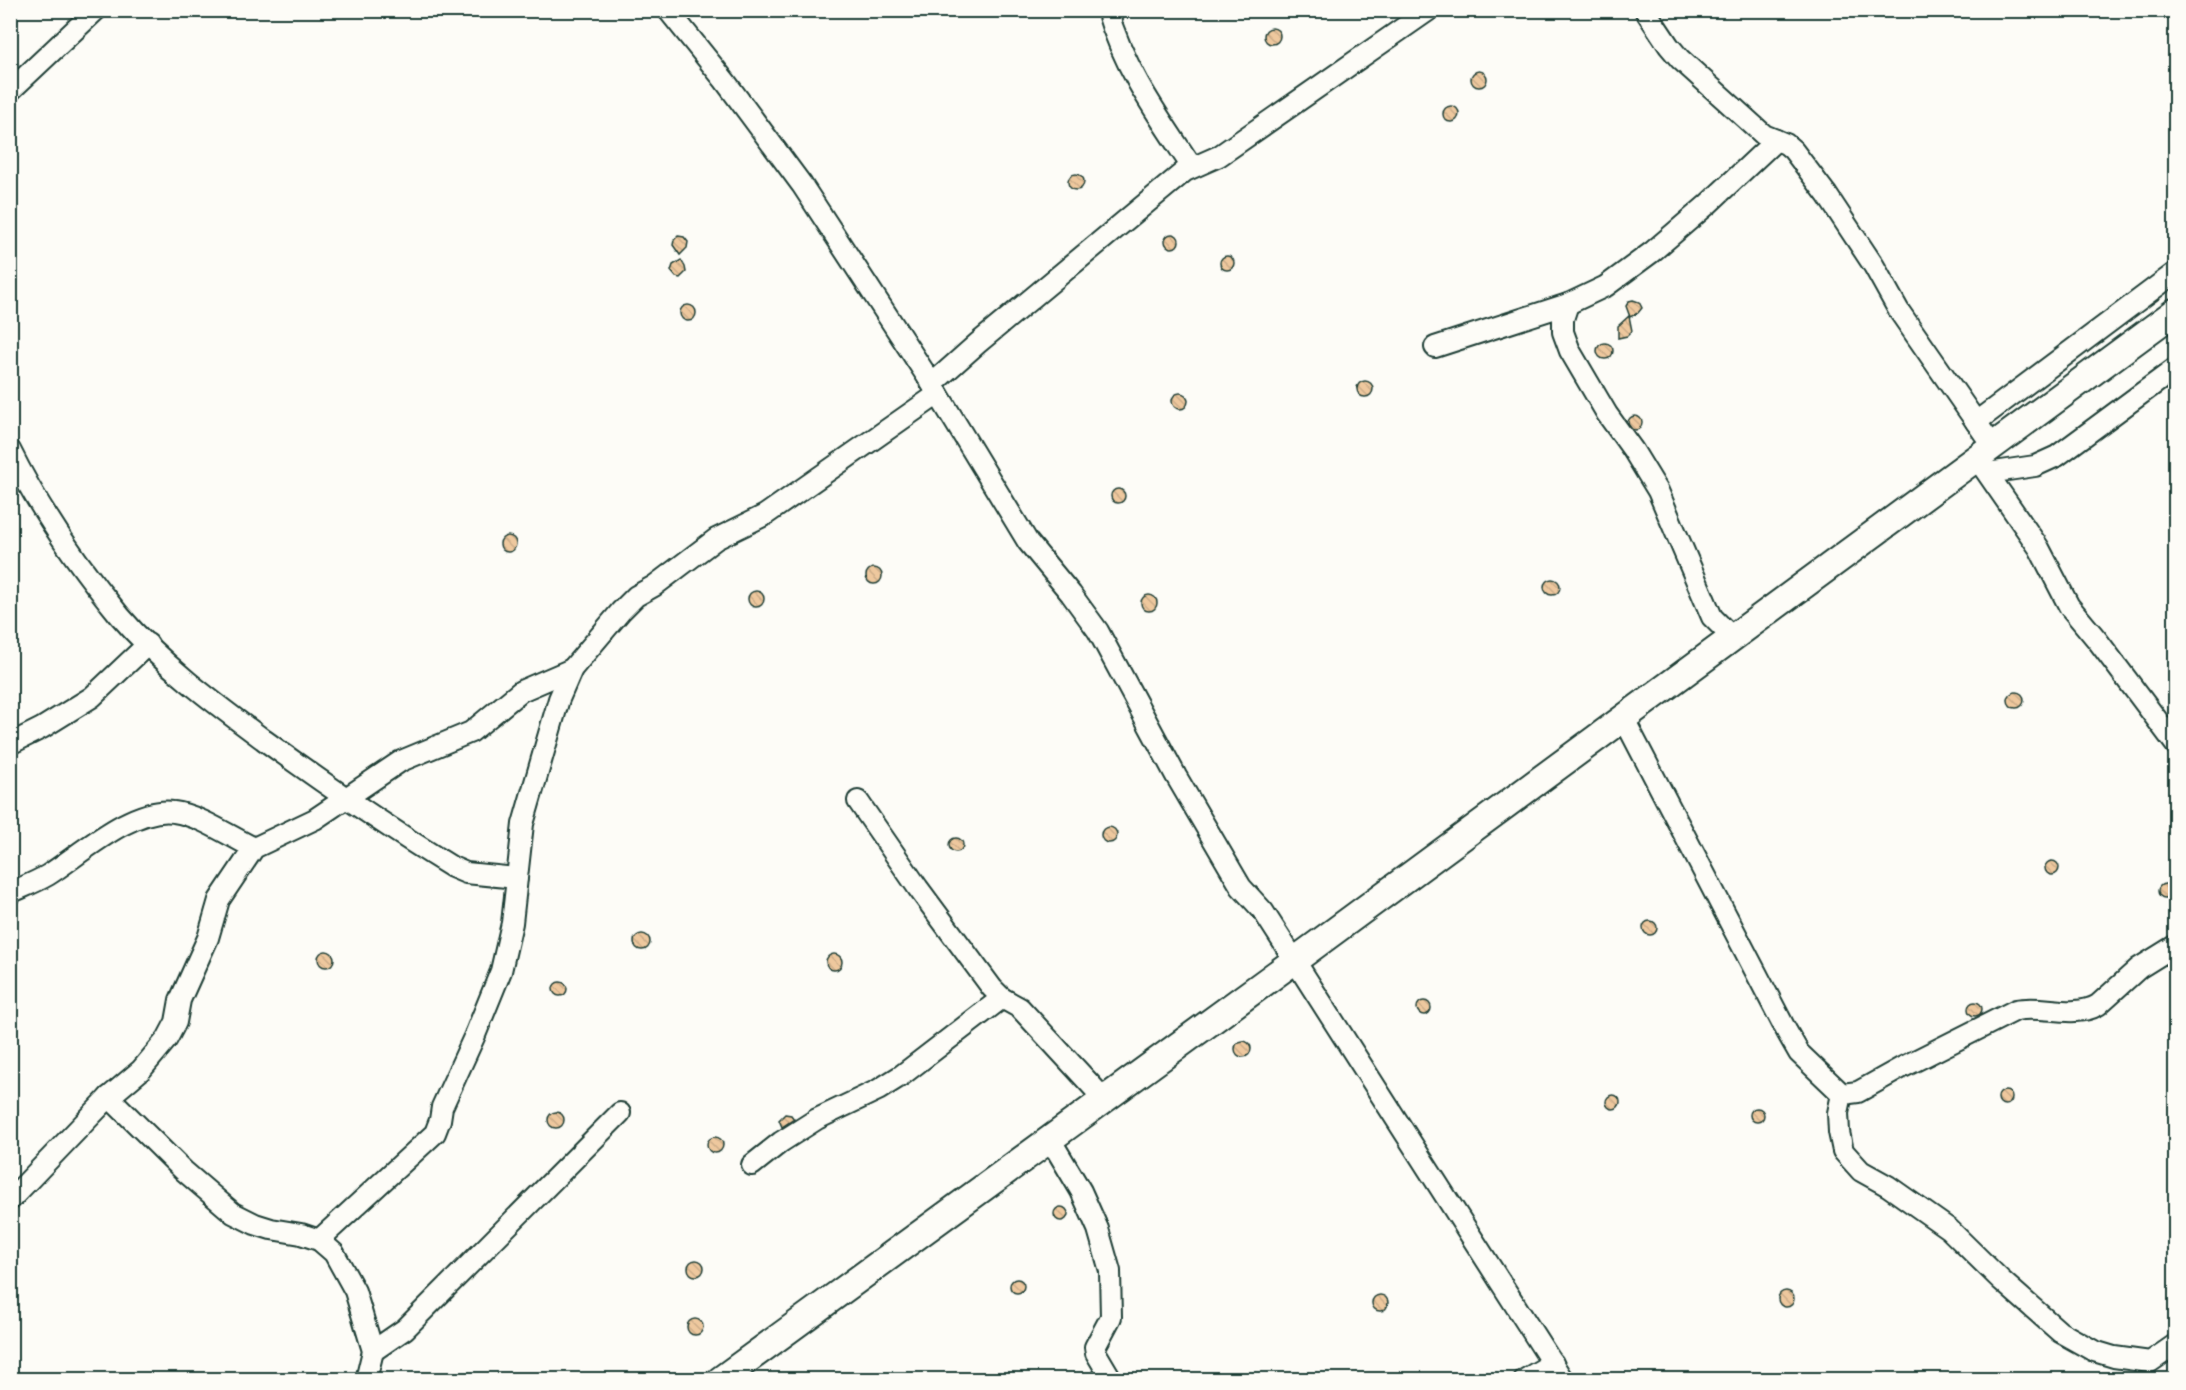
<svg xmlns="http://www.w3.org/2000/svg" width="2186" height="1390" viewBox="0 0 2186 1390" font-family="'Shantell Sans',sans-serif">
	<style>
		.building { fill: url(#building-back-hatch); stroke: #1f3d34; stroke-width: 1.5 }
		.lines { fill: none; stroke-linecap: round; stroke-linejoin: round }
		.minor-casing { stroke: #1f3d34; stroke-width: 24 }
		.tertiary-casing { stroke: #1f3d34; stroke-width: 30 }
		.minor { stroke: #fdfcf7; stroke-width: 20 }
		.tertiary { stroke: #fdfcf7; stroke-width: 26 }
	</style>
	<defs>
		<pattern id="building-back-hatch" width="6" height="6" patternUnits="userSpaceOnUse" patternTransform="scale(1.5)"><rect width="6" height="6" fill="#eec89e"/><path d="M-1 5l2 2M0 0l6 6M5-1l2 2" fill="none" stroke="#ccad89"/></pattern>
	</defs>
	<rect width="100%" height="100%" fill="#fdfcf7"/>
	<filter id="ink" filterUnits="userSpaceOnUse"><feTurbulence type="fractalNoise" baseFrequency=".0167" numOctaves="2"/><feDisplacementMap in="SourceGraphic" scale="12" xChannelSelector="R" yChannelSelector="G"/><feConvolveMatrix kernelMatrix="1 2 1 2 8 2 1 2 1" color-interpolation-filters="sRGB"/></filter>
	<g filter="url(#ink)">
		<!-- building -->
		<g class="building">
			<circle cx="1272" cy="36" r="8"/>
			<circle cx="1479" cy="79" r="8"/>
			<circle cx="1451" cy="114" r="8"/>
			<circle cx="1076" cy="182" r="8"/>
			<circle cx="1172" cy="241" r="7"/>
			<path d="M678,236L684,237L688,242L687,248L680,255L673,245L674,240Z"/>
			<circle cx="1227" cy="263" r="7"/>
			<path d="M681,260L685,267L686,272L680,278L676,277L671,271L673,265Z"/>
			<path d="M1633,300L1639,302L1642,308L1638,313L1630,317L1626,306L1629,301Z"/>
			<circle cx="688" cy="313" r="8"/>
			<path d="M1629,316L1632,331L1627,336L1618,338V326Z"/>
			<circle cx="1605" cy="351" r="8"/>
			<circle cx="1365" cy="389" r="8"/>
			<circle cx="1180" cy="401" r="8"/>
			<circle cx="1635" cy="423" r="7"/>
			<circle cx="1118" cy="496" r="7"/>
			<circle cx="508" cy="544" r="8"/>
			<circle cx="874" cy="576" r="8"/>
			<circle cx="1552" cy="587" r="8"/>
			<circle cx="756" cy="599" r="8"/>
			<circle cx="1149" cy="603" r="8"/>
			<circle cx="2016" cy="700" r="8"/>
			<circle cx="1109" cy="835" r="8"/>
			<circle cx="956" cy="845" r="7"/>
			<circle cx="2052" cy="868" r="7"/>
			<circle cx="2165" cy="891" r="7"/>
			<circle cx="1650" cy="928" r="7"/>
			<circle cx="642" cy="942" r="8"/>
			<circle cx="326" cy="959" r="8"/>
			<circle cx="834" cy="962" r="8"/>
			<circle cx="560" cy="989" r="7"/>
			<circle cx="1424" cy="1008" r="7"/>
			<circle cx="1975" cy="1009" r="7"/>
			<circle cx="1243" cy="1049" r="8"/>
			<circle cx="2005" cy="1098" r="7"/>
			<circle cx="1613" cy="1102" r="7"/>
			<circle cx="1757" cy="1115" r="7"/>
			<circle cx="556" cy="1120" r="8"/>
			<path d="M785,1114L791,1115L794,1119L782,1127L779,1120Z"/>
			<circle cx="715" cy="1145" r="8"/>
			<circle cx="1061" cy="1214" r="7"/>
			<circle cx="696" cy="1268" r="8"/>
			<circle cx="1017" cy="1286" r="7"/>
			<circle cx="1786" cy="1299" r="8"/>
			<circle cx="1380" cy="1303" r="8"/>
			<circle cx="695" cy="1327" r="8"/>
		</g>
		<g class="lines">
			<!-- minor casing -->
			<g class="minor-casing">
				<g id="minor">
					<path d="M668,10L725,81L802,185L932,384L1028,542L1071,594L1098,631L1176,776L1241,887L1263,911L1563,1380"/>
					<path d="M1107,10C1124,69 1159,117 1192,167"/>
					<path d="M1645,10L1669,46L1680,59L1764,135L1786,144L1793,150L1827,195L1874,266L1899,311L1992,445"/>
					<path d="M10,91L96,10"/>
					<path d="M1568,304L1563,319V332L1570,351L1607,414L1633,450L1658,491L1712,617L1732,637"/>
					<path d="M1435,347L1568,304L1606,286L1652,252L1708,204L1776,140"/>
					<path d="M932,384L978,343L1185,171L1219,156L1429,10"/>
					<path d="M1976,422L2176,272"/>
					<path d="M10,450C39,509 78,565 120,616C161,664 214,703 264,740C326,785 387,827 452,867L466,873L517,878"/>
					<path d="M1976,457L2039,548L2069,606L2098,641L2176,745"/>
					<path d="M1988,473L2035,466L2057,456L2176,368"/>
					<path d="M1623,717L1787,1032L1799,1053L1842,1094"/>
					<path d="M10,744L42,728L92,697L148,644"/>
					<path d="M858,801L918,888L992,988L1002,998L1020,1008L1104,1099"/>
					<path d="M10,893C23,887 36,882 48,875C81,854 133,806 174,812C199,815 231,837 254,848"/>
					<path d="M1842,1094L1838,1113L1839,1132L1843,1151L1861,1171L1888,1186L1949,1229L2001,1280L2060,1332L2094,1351L2114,1357L2150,1362L2176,1344"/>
					<path d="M1842,1094L1858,1092L1901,1068L2016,1010C2043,1004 2073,1019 2098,1005L2139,968L2176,945"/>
					<path d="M109,1097L184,1171L233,1213L255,1224L271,1229L301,1234L319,1240L334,1253L355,1291L373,1351L366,1380"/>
					<path d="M1050,1139L1081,1191L1098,1229L1110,1271L1111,1317L1095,1347L1096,1353L1112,1380"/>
					<path d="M752,1165L781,1142L817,1119L878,1090L902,1075L1002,998"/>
					<path d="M10,1200L109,1097L141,1070L167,1039L176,1022L180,1000L208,938L219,900L254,848L315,819L401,761L471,732L521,691L572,669"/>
					<path d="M319,1240L435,1133L440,1120L442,1107L475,1035L501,971L512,923L523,824L559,699L572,669L621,611L636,596L654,586L716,539L765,515L938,394"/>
					<path d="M373,1351L405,1329L620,1113"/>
					<path d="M1524,1380L1553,1363"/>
				</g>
			</g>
			<!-- tertiary casing -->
			<g class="tertiary-casing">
				<path id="tertiary" d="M720,1380L1294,961L2176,311"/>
			</g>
			<!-- minor -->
			<use href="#minor" class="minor"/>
			<!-- tertiary -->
			<use href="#tertiary" class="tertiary"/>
		</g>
	</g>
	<!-- margin -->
	<rect width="2186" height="1390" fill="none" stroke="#fdfcf7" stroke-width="36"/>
	<rect x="18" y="18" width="2150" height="1354" fill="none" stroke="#1f3d34" stroke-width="2" filter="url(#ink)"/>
</svg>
